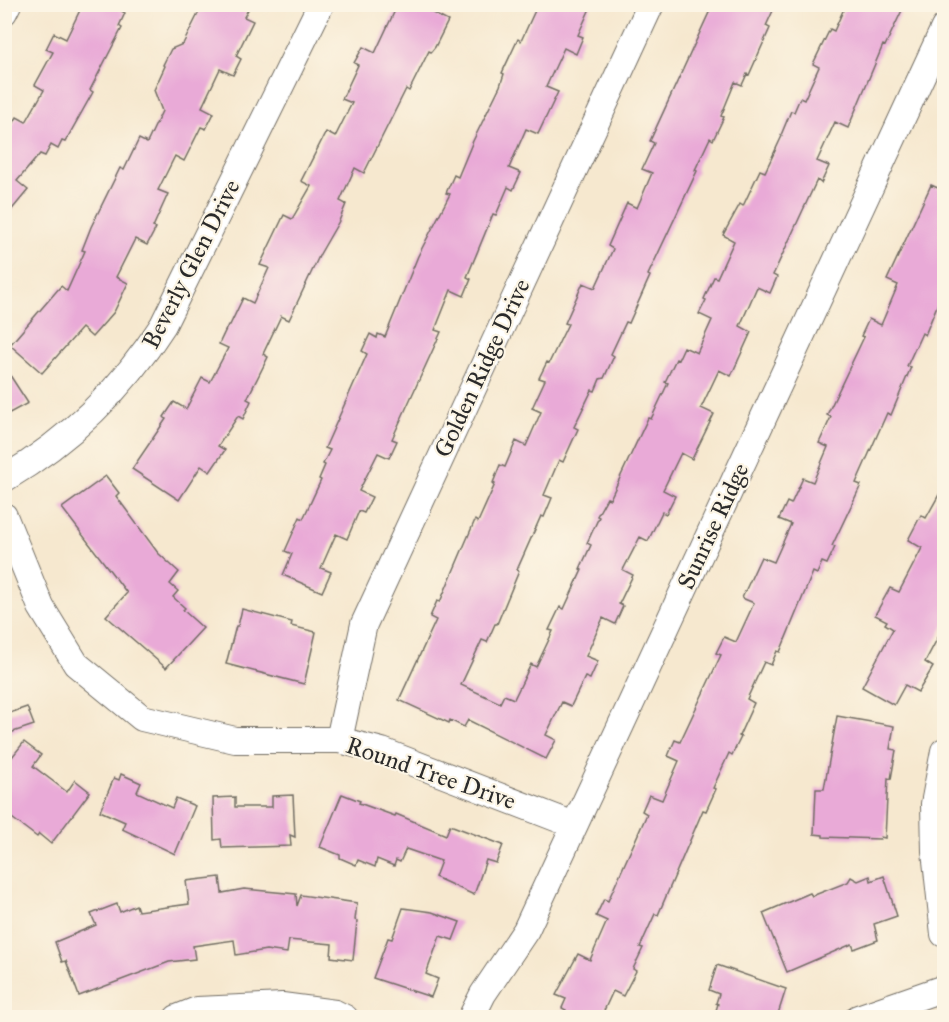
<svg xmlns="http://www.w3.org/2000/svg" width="949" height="1022" viewBox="0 0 949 1022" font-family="'IM FELL Great Primer',serif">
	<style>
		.building { fill: #e9aad7 }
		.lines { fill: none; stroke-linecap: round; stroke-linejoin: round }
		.street-casing { stroke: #726d64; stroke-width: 28 }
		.street { stroke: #fff; stroke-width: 26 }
		.labels { text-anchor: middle; stroke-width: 4.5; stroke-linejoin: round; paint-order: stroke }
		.street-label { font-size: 24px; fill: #2b2b2b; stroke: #fcf5e5 }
	</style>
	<rect width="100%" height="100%" fill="#fcf5e5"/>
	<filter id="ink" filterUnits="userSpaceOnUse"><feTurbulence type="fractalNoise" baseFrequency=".0167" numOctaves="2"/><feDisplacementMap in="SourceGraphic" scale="12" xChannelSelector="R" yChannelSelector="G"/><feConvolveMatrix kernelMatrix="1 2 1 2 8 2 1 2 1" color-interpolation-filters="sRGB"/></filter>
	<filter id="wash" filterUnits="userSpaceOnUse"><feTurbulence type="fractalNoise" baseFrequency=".008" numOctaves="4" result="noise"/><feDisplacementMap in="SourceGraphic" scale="24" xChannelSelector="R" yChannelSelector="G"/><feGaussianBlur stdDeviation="1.35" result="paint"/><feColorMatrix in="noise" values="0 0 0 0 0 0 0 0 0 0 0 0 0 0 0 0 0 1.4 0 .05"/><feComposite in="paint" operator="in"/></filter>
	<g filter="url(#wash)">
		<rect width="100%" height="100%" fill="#f6e8cf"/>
		<g id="blocks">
			<!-- building -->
			<g class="building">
				<path d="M83,4H123L120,10L125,13L119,26L122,28L90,90L93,92L65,142L62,141L58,149L51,145L45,156L40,154L17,181L28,190L4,219V139L17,117L26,122L44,90L35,85L53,52L46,49L54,33L66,39Z"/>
				<path d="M203,4H251L244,17L253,21L236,56L241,59L233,75L220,69L202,107L214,113L206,129L201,127L184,161L175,156L158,190L168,194L153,227L156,228L147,245L135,239L116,277L128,283L114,312L92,337L82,328L42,373L10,345L61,286L67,291L85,251L82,250L91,227L120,168L124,170L139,139L147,143L162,111L154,90L165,66L163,65L171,49L183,44Z"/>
				<path d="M398,4H415L448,21L435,47L431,52L429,51L409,91L406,89L364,173L355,168L340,201L346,204L339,221L320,254L289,320L281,316L263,354L268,357L247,399L251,401L243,419L238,416L218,446L225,450L210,472L201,466L179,500L132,469L166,419L164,417L174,402L186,409L202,378L210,382L228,348L219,344L228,325H230L243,298L253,303L269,268L260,265L273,238L284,215L292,219L311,186L301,181L326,132L335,137L352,103L342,99L358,65L354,63L363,47L375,53Z"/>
				<path d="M538,4H592L578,35L583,37L576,54L564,48L546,87L558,92L538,134L526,129L509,168L521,173L513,190L508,187L496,215L493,214L467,277L471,279L464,296L451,290L435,330L441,332L392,439L397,441L389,458L378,453L359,491L372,497L364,513L359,511L347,539L336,534L321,568L331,572L322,592L283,575L292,554L285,551L300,517L303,519L321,480L319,479L325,465L323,464L330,450L325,448L367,354L362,351L370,334L377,338L378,334L385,337L418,256L450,194L446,193L454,175L458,177L473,141L500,86L504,74L502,73L518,39L521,41Z"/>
				<path d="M713,4H776L766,26L770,28L749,75L747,74L742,85L735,82L721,116L724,117L713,140L710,138L695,170L697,171L648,275L650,276L629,323L626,322L611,354L614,356L604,378L600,379L595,391L592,390L574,427L578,429L563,462L559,460L544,495L552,498L544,517L541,516L517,570L519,571L497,624H495L487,642L482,640L461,685L500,703L504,695L514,699L531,664L536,667L553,631L549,630L560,607L564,609L582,570L580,569L591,545L587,543L599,517L597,516L607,498L610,499L648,418L651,419L668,383L665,382L676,359L678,360L684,347L697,353L712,320L699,314L706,300L704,299L714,277L717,278L734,241L723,235L740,204L743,206L760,170L765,172L782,136L781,135L791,111L794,112L800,98L804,100L819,67L813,64L830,29L834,31L846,4H905L885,46L883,45L848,128L835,122L817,161L829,166L821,183L817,180L803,210L773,275L777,277L770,293L757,287L740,326L751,332L731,376L719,370L701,408L714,414L692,459L681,453L663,490L675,496L666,514L662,512L648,541L640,537L623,570L633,575L619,604L623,606L615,624L603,618L586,656L598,661L590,679L585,677L571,706L562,702L546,735L556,740L546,759L468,720L464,727L450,720L449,723L399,700L436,620L430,617L437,601L440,602L475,520L478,522L495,484L493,483L500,465L505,467L516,441L526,446L541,412L532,408L545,380L539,378L547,362L549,363L568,324L565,323L583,283L595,288L613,249L608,246L627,203L637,208L652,173L642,169L654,143L650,141Z"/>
				<path d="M931,185L945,191V286L925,335L922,333L907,366L911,367L891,415L887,413L856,483L861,485L832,546L835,547L827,564L822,562L817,574L813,572L780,652L777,651L771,665L764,662L747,699L754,703L739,736L741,737L732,755L729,753L713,788L716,789L706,811L703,810L658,915L655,914L640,947L643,948L633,969L636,971L623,996L613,991L601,1017H563L566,1010L562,1008L566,999L556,995L578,954L590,960L607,921L596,916L604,899L608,901L647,814L642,811L649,795L662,800L679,761L668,756L675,740L680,742L704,691L721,655L716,653L724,637L736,642L754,603L742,598L761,557L774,562L791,524L779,519L787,502L791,504L803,478L813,482L828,447L819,443L831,417L827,415L864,337L861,336L869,319L881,325L898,285L887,280Z"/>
				<path d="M4,366L28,403L4,416Z"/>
				<path d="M106,476L119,493L116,496L158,553L179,572L170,584L178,591L173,597L185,608L183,610L203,628L166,668L106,616L127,593L62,508Z"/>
				<path d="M945,484V624L925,662L933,667L918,692L905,685L894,705L862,687L893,629L885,624L887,621L875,615L890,588L899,592L922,548L908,540L921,515L926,518Z"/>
				<path d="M242,609L292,622L291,626L316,632L304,684L226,664L236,626H238Z"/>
				<path d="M27,707L34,725L4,735V715Z"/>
				<path d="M837,716L894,726L890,749L896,750L891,779L888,778L885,838L881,837L880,839L823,837V835L814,834L816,789H824Z"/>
				<path d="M24,742L41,755L33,766L67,792L75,780L90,792L51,844L39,834L37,837L4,812V767Z"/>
				<path d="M121,774L141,783L137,792L172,808L176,798L195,806L175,854L122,829L125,822L100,811L114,778L119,780Z"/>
				<path d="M342,794L360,801L359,803L395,816L396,814L446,835L450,825L503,845L496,863L486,860L474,895L435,877L441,861L406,849L400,862L396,860L394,866L377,859L375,867L358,860L356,865L340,858V855L320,847Z"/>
				<path d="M293,795L295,837L290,835L291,846L222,848L221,839L214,840L213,798L235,797V807H272V796Z"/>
				<path d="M870,876L871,881L884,876L897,916L874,924L878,940L854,949L852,944L787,972L763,913L810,893L812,896L848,882L851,877L858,881Z"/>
				<path d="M220,877L222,893L244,889L296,894L297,906L301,895L357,903L355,920L357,921L353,960L331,957L332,944L289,940L287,953L266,950L236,955L234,940L193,946L195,959L169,962L79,996L66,961L62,962L55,942L96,925L91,914L117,904L120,912L136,905L138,911L189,904L186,881Z"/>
				<path d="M403,908L432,912L460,922L453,940L440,936L426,974L438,979L431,997L373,978L388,938L392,939Z"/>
				<path d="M717,965L786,989L777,1017H714L718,1004L716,1003L719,994L709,990Z"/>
			</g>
		</g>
	</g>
	<g filter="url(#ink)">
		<use href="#blocks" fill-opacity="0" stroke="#726d64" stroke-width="1.5"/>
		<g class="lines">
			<!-- street casing -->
			<g class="street-casing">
				<g id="street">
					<path d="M4,12L8,4"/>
					<path d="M4,479C68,441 123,388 163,325L321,4"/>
					<path d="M4,516L41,607L76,664L142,718L235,740H339L382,751L574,825"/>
					<path d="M339,740L364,624L651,4"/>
					<path d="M944,751L934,804L935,851L944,934"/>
					<path d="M177,1018L197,1010L282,1006L335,1013L345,1018"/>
					<path d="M471,1018L483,994L526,930L944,28"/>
					<path d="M858,1018L944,988"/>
				</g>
			</g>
			<!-- street -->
			<use href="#street" class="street"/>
		</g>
	</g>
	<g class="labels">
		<!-- street labels -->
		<g class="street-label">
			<text transform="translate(191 264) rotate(-63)" y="8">Beverly Glen Drive</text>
			<text transform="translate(482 368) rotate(-65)" y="8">Golden Ridge Drive</text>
			<text transform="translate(713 526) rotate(-65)" y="8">Sunrise Ridge</text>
			<text transform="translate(431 773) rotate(19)" y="8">Round Tree Drive</text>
		</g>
	</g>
	<!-- margin -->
	<rect width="949" height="1022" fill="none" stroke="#fcf5e5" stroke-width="24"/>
</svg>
